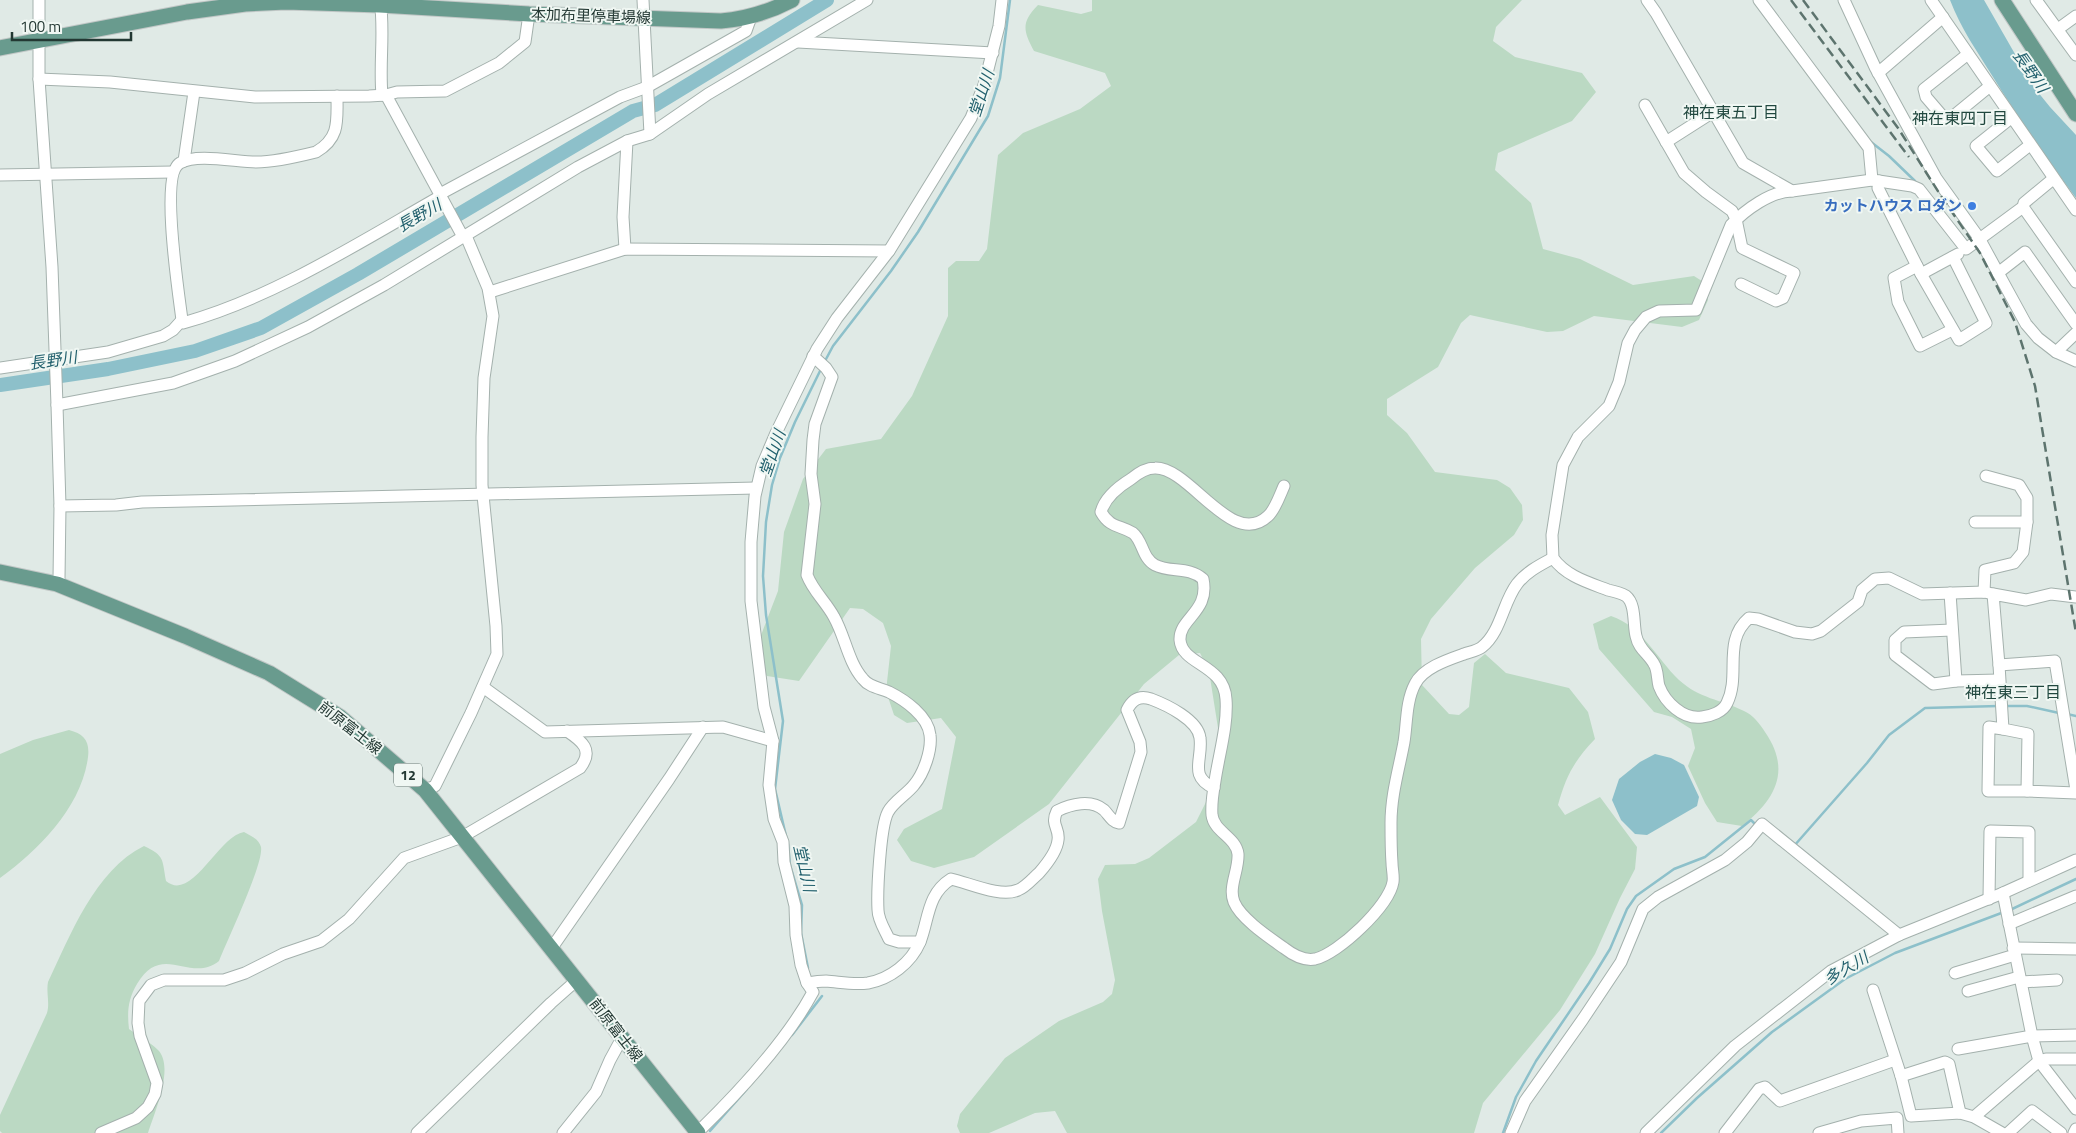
<svg xmlns="http://www.w3.org/2000/svg" width="2076" height="1133" viewBox="0 0 2076 1133" font-family="'Titillium Web','Noto Sans JP',sans-serif">
	<style>
		.green { fill: #bbd9c3 }
		.water { fill: #8dc0ca }
		.lines { fill: none; stroke-linecap: round; stroke-linejoin: round }
		.stream { stroke: #8dc0ca; stroke-width: 2.5 }
		.river { stroke: #8dc0ca; stroke-width: 14 }
		.minor-casing { stroke: #a4b1ad; stroke-width: 13 }
		.major-casing { stroke: #c1c7c6; stroke-width: 17 }
		.minor { stroke: #fff; stroke-width: 11 }
		.major { stroke: #699b8e; stroke-width: 15 }
		.rail { stroke: #5d746e; stroke-width: 2.5; stroke-dasharray: 10 5; stroke-linecap: butt }
		.shop-dot { fill: #3f7fe0; stroke: #f0f7f3; stroke-width: 2 }
		.labels { text-anchor: middle; stroke-width: 4; stroke-linejoin: round; paint-order: stroke }
		.shield { fill: #f0f7f3; stroke: #60716d; stroke-width: 1 }
		.shield-label { font-size: 14px; font-weight: bold; fill: #233833 }
		.street-label { font-size: 15px; fill: #233833; stroke: #f0f7f3 }
		.shop-label { font-size: 15px; font-weight: bold; fill: #366cbe; stroke: #f0f7f3; text-anchor: end }
		.water-label { font-size: 16px; font-style: italic; fill: #23616e; stroke: #f0f7f3 }
		.neighbourhood-label { font-size: 16px; fill: #21483f; stroke: #f0f7f3 }
	</style>
	<rect width="100%" height="100%" fill="#e0eae6"/>
	<!-- green -->
	<g class="green">
		<path d="M1092,0H1522L1496,27L1493,41L1515,57L1582,73L1596,92L1572,121L1498,153L1495,170L1531,203L1543,249L1580,259L1633,285L1694,276L1705,283L1708,300L1699,320L1682,327L1594,316L1563,331L1547,332L1470,315L1461,323L1438,367L1387,399V415L1407,433L1435,472L1497,480L1510,488L1522,505L1523,520L1514,535L1475,568L1431,619L1421,639L1422,685L1449,714L1459,715L1469,707L1474,663L1485,654L1506,673L1569,688L1588,712L1595,739C1574,761 1566,776 1558,805L1565,815L1600,797L1637,847L1635,869L1620,898L1595,954L1560,1010L1483,1103L1474,1133H1067L1055,1111L1035,1113L989,1133H960L957,1126L960,1114L1005,1058L1059,1021L1103,1002L1112,994L1115,980L1102,911L1098,879L1105,865L1135,864L1149,858L1196,822L1215,784L1221,747L1209,671L1200,653L1179,655L1144,684L1049,804L974,857L934,868L911,861L897,840L904,829L942,809L956,737L941,718L907,723L894,715L886,691L891,646L883,623L863,609L850,608L799,681L767,676L753,656L778,591L784,532L803,479L826,449L881,439L912,396L948,316V268L956,261H979L987,249L998,155L1023,133L1080,109L1111,86L1105,73L1034,51C1023,31 1021,22 1038,5L1081,14L1092,11Z"/>
		<path d="M1611,616C1643,627 1656,658 1679,680C1700,699 1720,699 1744,711C1753,715 1760,724 1765,732C1792,771 1775,800 1742,826L1717,822L1705,803L1688,766L1695,748L1691,729L1672,717L1654,712L1599,649L1593,624Z"/>
		<path d="M69,730C84,734 90,741 88,757C82,806 39,850 0,878V754L33,740Z"/>
		<path d="M244,832C251,836 259,839 261,847C264,863 227,941 219,961C190,984 162,941 137,984C128,999 127,1012 129,1029C138,1036 150,1042 158,1050C175,1067 154,1114 148,1133H2L0,1131V1115L47,1013C50,1003 46,993 48,982C70,936 95,870 144,846C165,856 162,859 166,881C192,903 218,836 244,832Z"/>
	</g>
	<!-- water -->
	<g class="water">
		<path d="M1950,0H1984L2015,54L2017,66L2050,107L2076,135V198C2047,159 2019,119 1993,77C1977,51 1961,29 1950,0Z"/>
		<path d="M1655,754L1671,758L1684,765L1699,797L1697,806L1647,835L1635,834L1621,820L1612,800L1619,779L1640,762Z"/>
	</g>
	<g class="lines">
		<!-- stream -->
		<g class="stream">
			<path d="M1871,142L1889,156L1915,181"/>
			<path d="M825,361L833,346L891,271L918,232L988,116L1000,78L1010,0"/>
			<path d="M2006,706H2027L2059,713"/>
			<path d="M2067,714L2076,716"/>
			<path d="M786,836L775,789L783,721L766,615L763,576L766,522L772,485L780,458L795,422L821,369"/>
			<path d="M788,844L790,865L802,905L801,933L808,968"/>
			<path d="M1794,846L1867,763L1889,735L1925,708L1998,706"/>
			<path d="M2010,910L2076,879"/>
			<path d="M792,1035L822,996"/>
			<path d="M710,1131L747,1089"/>
			<path d="M1503,1133L1516,1097L1536,1061L1589,983L1610,949L1627,909L1636,896L1674,869L1705,857L1751,820L1756,825"/>
			<path d="M1661,1133L1697,1098L1772,1032L1845,979L1895,953L2004,912"/>
		</g>
		<!-- river -->
		<path class="river" d="M0,385L108,369L195,351L261,328L358,274L633,111L655,105L827,0"/>
		<!-- minor casing -->
		<g class="minor-casing">
			<g id="minor">
				<path d="M39,0V79L52,267L57,405L60,506L59,579L57,584"/>
				<path d="M380,0C385,31 379,63 382,95"/>
				<path d="M643,0L650,134"/>
				<path d="M1647,0L1656,13L1743,163L1792,191L1872,180L1912,186L1919,189L1966,249L2023,207L2024,203L2053,179"/>
				<path d="M1759,0L1869,148L1872,180"/>
				<path d="M1844,0L1875,67L1936,178L1979,238L2026,324L2038,338L2056,352L2076,361"/>
				<path d="M1931,0L2076,210"/>
				<path d="M2036,0L2076,55"/>
				<path d="M2058,29L2076,16"/>
				<path d="M798,42L993,53"/>
				<path d="M1968,54L1924,89L1926,97L1944,118H1951L1990,86"/>
				<path d="M1878,73L1943,17"/>
				<path d="M39,79L110,82L255,97L369,96L386,95L397,92L445,91L499,63L525,42L529,14"/>
				<path d="M386,95L463,237"/>
				<path d="M1645,105L1684,173L1706,192L1732,211L1736,219L1742,248L1794,273L1783,298L1776,301L1741,284"/>
				<path d="M2011,118L1976,146L1997,171L2030,145"/>
				<path d="M1666,142L1713,112"/>
				<path d="M184,161L194,92"/>
				<path d="M0,175L173,172"/>
				<path d="M1879,181L1878,188L1921,274L1959,340L1986,323L1953,257"/>
				<path d="M1792,191C1771,191 1745,210 1731,225L1696,310L1659,311L1646,317L1635,330L1628,343L1619,382L1609,406L1578,437L1563,465L1552,535L1553,558C1566,576 1587,582 1608,590C1613,591 1621,593 1626,596C1636,604 1633,624 1636,636C1639,650 1648,653 1654,664C1658,670 1657,679 1659,686C1665,702 1683,720 1702,717C1711,716 1723,712 1727,703C1741,675 1722,641 1749,618L1758,619L1795,632L1812,634L1821,631L1858,602L1862,590L1875,579L1889,578L1922,594L1984,592L1993,594"/>
				<path d="M440,194L620,97L647,87L746,31L751,17"/>
				<path d="M2023,207L2076,282"/>
				<path d="M625,249L623,217L627,141"/>
				<path d="M1917,266L1894,278L1898,302L1920,346L1952,330"/>
				<path d="M1998,273L2025,252L2076,324"/>
				<path d="M1921,274L1958,254"/>
				<path d="M490,292L625,249L889,251"/>
				<path d="M182,320C179,296 160,174 180,163C197,153 236,162 256,162C272,162 300,156 316,152C340,138 337,121 337,96"/>
				<path d="M182,320L183,323C273,298 360,242 441,196"/>
				<path d="M2056,352L2076,333"/>
				<path d="M813,356L826,368L832,377L815,424L813,440L811,474L815,504L807,575C813,591 826,602 834,617C845,636 848,662 863,679C869,687 880,688 889,692C905,700 928,716 930,735C932,750 924,773 914,785C907,794 893,802 888,812C880,827 877,892 878,910C878,920 885,930 889,939L899,942H920"/>
				<path d="M0,368L108,352L163,336L173,330L182,320"/>
				<path d="M57,405L173,383L235,361L308,327L384,285L578,167L627,141L650,134L708,94L867,0"/>
				<path d="M1284,486C1280,495 1275,510 1268,516C1232,550 1190,467 1155,468C1146,468 1137,474 1131,479C1118,487 1105,497 1101,512C1110,528 1120,525 1133,533C1143,541 1142,558 1155,565C1170,573 1189,566 1203,579C1210,612 1179,618 1180,640C1182,665 1224,664 1226,699C1228,725 1219,754 1215,781C1213,792 1211,803 1212,815C1214,832 1236,837 1238,854C1239,870 1228,887 1234,902C1241,919 1270,938 1284,948C1293,955 1304,961 1315,959C1338,954 1389,906 1393,882C1394,876 1392,869 1392,863C1391,850 1391,836 1391,823C1391,795 1399,769 1404,742C1407,723 1406,701 1415,684C1423,668 1447,660 1464,654C1469,652 1477,651 1482,647C1501,632 1503,602 1517,584C1526,572 1540,565 1553,558"/>
				<path d="M60,506L116,505L142,502L756,488"/>
				<path d="M1975,522H2027"/>
				<path d="M1984,592L1985,570L2014,563L2023,552L2027,522V498L2019,485L1986,476"/>
				<path d="M1950,593L1956,681"/>
				<path d="M2076,597L2051,594L2026,600L1993,594L1999,665L2055,661L2076,790"/>
				<path d="M1952,630L1904,632L1895,640V655L1933,684L1956,681L1999,680"/>
				<path d="M1999,665L2003,729L2028,734L2027,791L2076,793"/>
				<path d="M483,687L545,732L723,727L773,741"/>
				<path d="M2003,729L1989,727L1988,791H2027"/>
				<path d="M425,790L435,786L471,713L497,654L496,626L482,485V437L484,378L493,316L488,288L466,236"/>
				<path d="M2003,893L2032,1036L2039,1061L2076,1109"/>
				<path d="M1989,899L1990,831L2029,832V881"/>
				<path d="M2009,924L2076,896"/>
				<path d="M2013,948L2076,949"/>
				<path d="M551,949L669,779L703,727"/>
				<path d="M1955,973L2015,955"/>
				<path d="M2021,982L2057,980"/>
				<path d="M807,983C813,982 820,981 826,981C840,982 853,985 868,983C890,979 911,963 920,942C929,919 927,894 951,879C969,883 1001,898 1018,890C1026,887 1033,878 1039,873C1046,865 1057,851 1058,840C1060,828 1050,825 1057,811C1071,804 1091,799 1104,810C1109,815 1112,822 1119,823L1141,752L1140,742L1127,710C1132,700 1139,695 1151,699C1167,705 1198,720 1200,738C1203,760 1188,776 1214,788"/>
				<path d="M1873,990L1901,1076L1911,1116L1960,1113L1974,1117L2002,1133"/>
				<path d="M1968,991L2019,977"/>
				<path d="M1958,1049L2032,1036L2076,1035"/>
				<path d="M1901,1076L1945,1062L1949,1064L1960,1113"/>
				<path d="M1974,1117L2039,1061L2046,1059H2076"/>
				<path d="M698,1132C737,1094 787,1040 813,992L807,983L801,965L796,935L795,906L784,862L783,842L774,819L769,785L773,741L764,707L751,601V542L755,496L762,466L776,433L817,349L837,318L889,251L971,118L984,85L999,26L1002,0"/>
				<path d="M101,1133L136,1118L148,1107L155,1094L157,1083L140,1036L138,1023L139,1001L151,985L164,980H224L245,973L283,954L321,941L349,919L404,858L462,837L580,768C594,750 582,741 567,731"/>
				<path d="M417,1133L551,1003L577,980"/>
				<path d="M563,1133L596,1092L610,1060L622,1038"/>
				<path d="M1511,1133L1525,1101L1583,1019L1621,962L1643,909L1658,897L1725,860L1747,842L1762,824L1899,935"/>
				<path d="M1646,1133L1735,1046L1831,971L1899,935L2003,893L2076,860"/>
				<path d="M1725,1133L1759,1089L1765,1087L1780,1101L1895,1060"/>
				<path d="M1819,1133L1861,1121L1897,1118L1898,1133"/>
				<path d="M2008,1133L2032,1111L2061,1133"/>
				<path d="M2074,1133L2076,1129"/>
			</g>
		</g>
		<!-- major casing -->
		<g class="major-casing">
			<g id="major">
				<path d="M2002,0L2076,114"/>
				<path d="M0,48L187,12L245,4L286,2L380,5L529,14L721,21C747,19 769,12 792,0"/>
				<path d="M0,572L57,584L185,636L269,673L340,717L425,790L698,1133"/>
			</g>
		</g>
		<!-- minor -->
		<use href="#minor" class="minor"/>
		<!-- major -->
		<use href="#major" class="major"/>
		<!-- rail -->
		<g class="rail">
			<path d="M1791,0L1909,157"/>
			<path d="M1803,0L1898,128L1941,196L1980,253L2015,322L2035,386L2076,633"/>
		</g>
	</g>
	<!-- markers -->
	<circle class="shop-dot" cx="1972" cy="206" r="5"/>
	<g class="labels">
		<!-- shield labels -->
		<rect class="shield" x="394" y="763.5" width="28" height="23" rx="4"/>
		<g class="shield-label">
			<text x="408" y="780">12</text>
		</g>
		<!-- street labels -->
		<g class="street-label">
			<text transform="translate(591 16) rotate(2)" y="5">本加布里停車場線</text>
			<text transform="translate(350 728) rotate(38)" y="5">前原富士線</text>
			<text transform="translate(616 1030) rotate(52)" y="5">前原富士線</text>
		</g>
		<!-- shop labels -->
		<g class="shop-label">
			<text x="1962" y="211">カットハウス ロダン</text>
		</g>
		<!-- water labels -->
		<g class="water-label">
			<text transform="translate(2031 71) rotate(55)" y="6">長野川</text>
			<text transform="translate(981 93) rotate(-72)" y="6">堂山川</text>
			<text transform="translate(419 215) rotate(-30)" y="6">長野川</text>
			<text transform="translate(53 360) rotate(-8)" y="6">長野川</text>
			<text transform="translate(772 453) rotate(-71)" y="6">堂山川</text>
			<text transform="translate(805 868) rotate(77)" y="6">堂山川</text>
			<text transform="translate(1846 968) rotate(-31)" y="6">多久川</text>
		</g>
		<!-- neighbourhood labels -->
		<g class="neighbourhood-label">
			<text x="1731" y="118">神在東五丁目</text>
			<text x="1960" y="124">神在東四丁目</text>
			<text x="2013" y="698">神在東三丁目</text>
		</g>
	</g>
	<!-- scale -->
	<path d="M12 32v8h119v-8" fill="none" stroke="#233833" stroke-width="2.5"/>
	<text x="20" y="32" font-size="15" fill="#233833" stroke="#f0f7f3" stroke-width="4" paint-order="stroke">100 m</text>
</svg>
